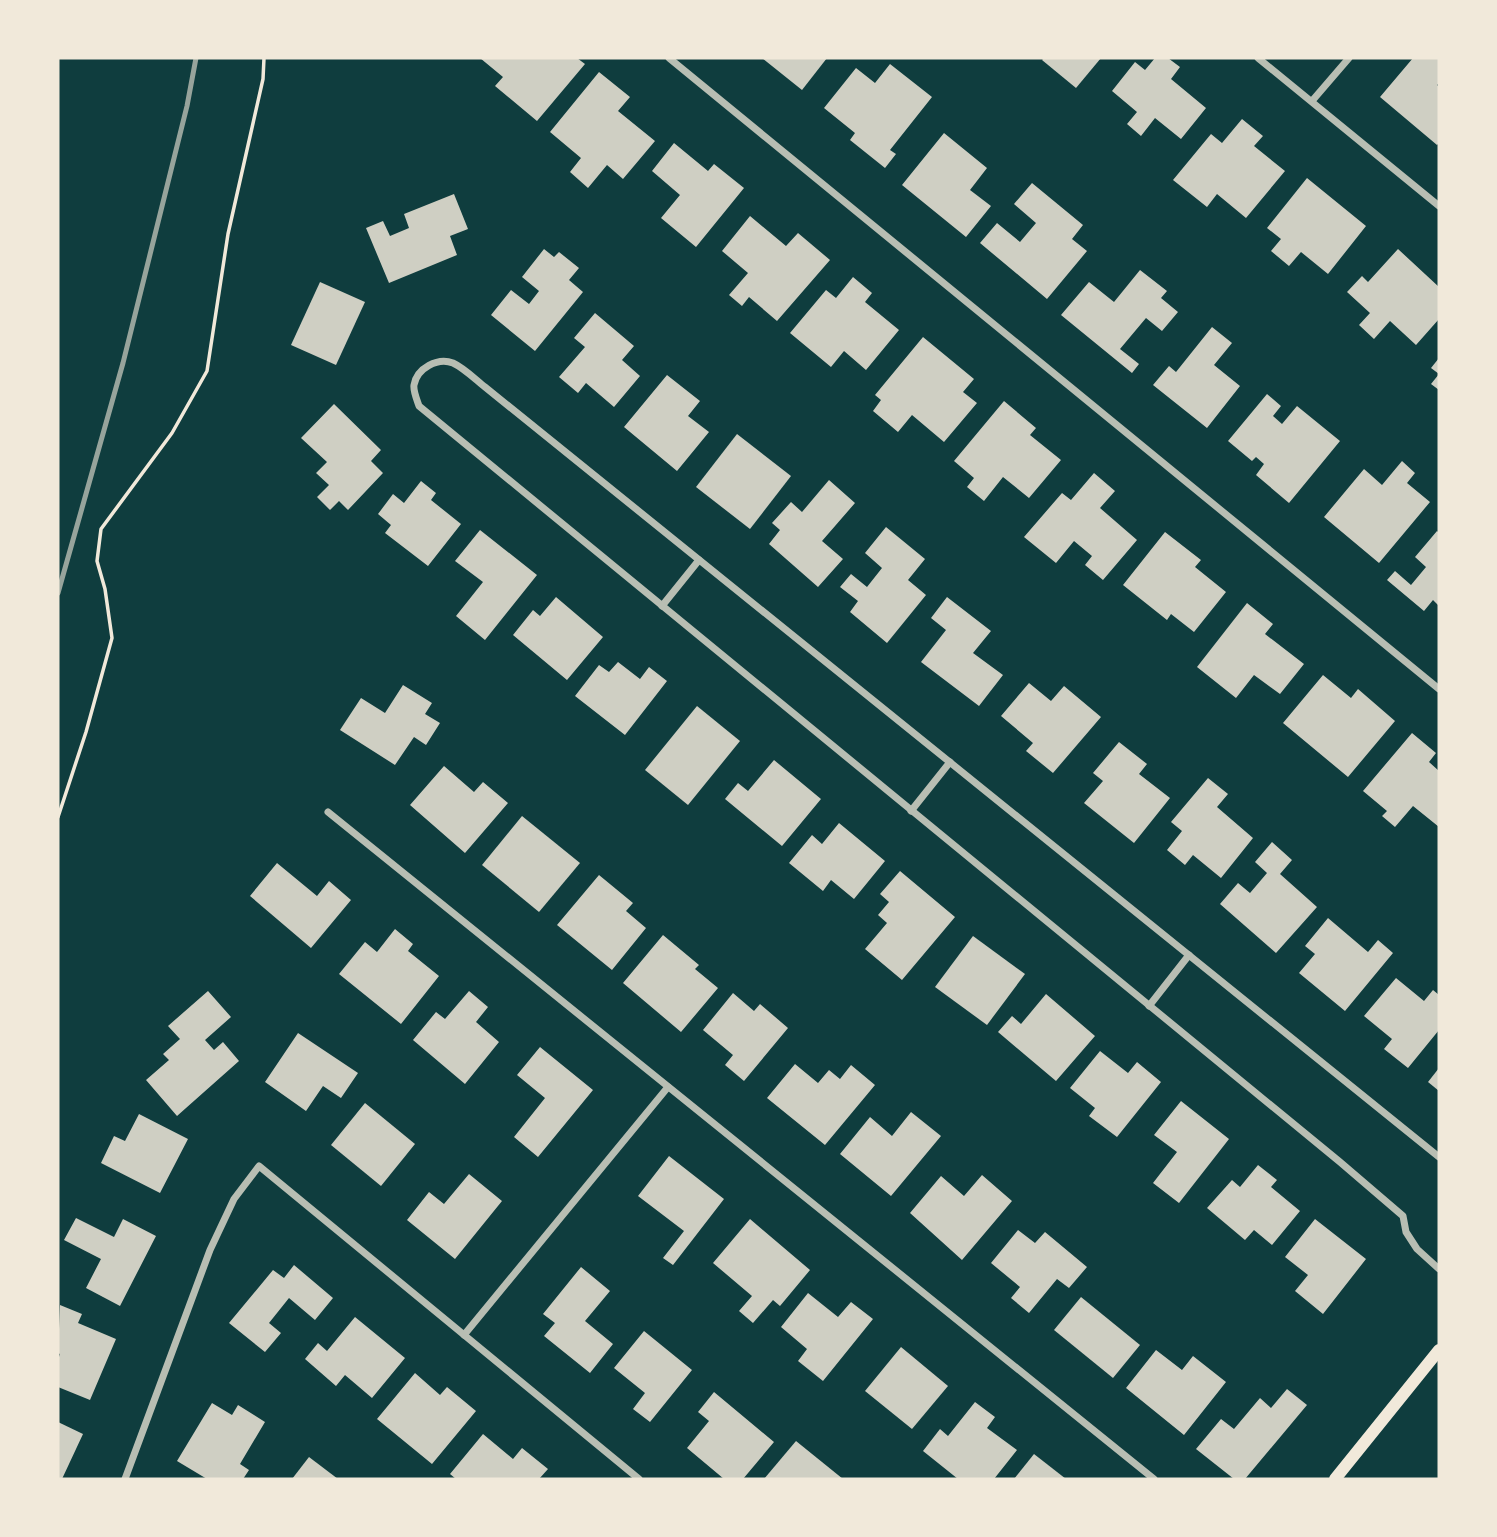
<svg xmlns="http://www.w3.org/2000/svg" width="1497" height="1537" viewBox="0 0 1497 1537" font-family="'Space Grotesk',sans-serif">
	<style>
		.building { fill: #cfcfc3 }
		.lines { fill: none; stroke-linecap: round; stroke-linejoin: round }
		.path { stroke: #f1e9da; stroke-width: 3.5 }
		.minor { stroke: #b8beb3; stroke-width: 7 }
		.secondary { stroke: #f1e9da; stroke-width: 12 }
		.rail { stroke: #97a49c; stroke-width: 5 }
	</style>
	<rect width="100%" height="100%" fill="#0f3d3e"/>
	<!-- building -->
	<g class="building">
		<path d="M480,58H577L585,64L537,121L495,86L503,77Z"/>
		<path d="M762,58H827L802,90Z"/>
		<path d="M1044,58H1101L1076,88L1042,60Z"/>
		<path d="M1155,58H1168L1180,67L1171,79L1206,108L1181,139L1155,118L1141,136L1127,124L1137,112L1112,91L1135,62L1145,70Z"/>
		<path d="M1413,58H1439V83L1437,85L1439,87V143L1437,145L1380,97Z"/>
		<path d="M890,64L932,97L890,150L896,154L885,168L850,140L855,133L824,108L856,68L875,83Z"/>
		<path d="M599,72L630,97L618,111L655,141L623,179L607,165L588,188L570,172L581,158L550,132Z"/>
		<path d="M1242,119L1263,136L1254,146L1285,171L1246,218L1217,194L1207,207L1173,180L1211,134L1222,143Z"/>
		<path d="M944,133L987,168L970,190L991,206L966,237L902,185Z"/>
		<path d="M674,143L708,171L714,164L744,188L696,247L661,218L680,195L652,171Z"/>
		<path d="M1307,178L1366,226L1328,274L1301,252L1289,266L1271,251L1281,239L1267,228Z"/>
		<path d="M1032,183L1083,225L1072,239L1087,251L1047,299L980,243L997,223L1020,242L1036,223L1014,204Z"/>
		<path d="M454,194L468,229L450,236L457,255L389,283L366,228L383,221L390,236L409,228L404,214Z"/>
		<path d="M750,216L786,246L798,233L830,260L777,321L749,297L742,306L729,295L748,273L722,251Z"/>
		<path d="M544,249L554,257L559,252L579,268L569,280L583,292L535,351L491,315L511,290L529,304L539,291L522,277Z"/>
		<path d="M1398,249L1439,287V319L1416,345L1390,321L1374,339L1359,325L1370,313L1347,292L1362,276L1368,282Z"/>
		<path d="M1140,270L1167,291L1161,298L1178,312L1162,331L1146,318L1120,349L1139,364L1132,373L1061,315L1089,282L1114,302Z"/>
		<path d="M853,277L872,293L865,302L899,330L866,370L844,351L831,367L790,333L826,290L836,298Z"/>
		<path d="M320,282L365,302L336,365L291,345Z"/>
		<path d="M595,313L634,346L622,360L640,376L614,407L586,383L578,393L559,377L585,347L574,338Z"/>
		<path d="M1212,327L1232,343L1214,365L1240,386L1207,428L1153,385L1169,366L1176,372Z"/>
		<path d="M923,337L974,379L963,392L977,403L944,442L912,415L898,432L873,411L881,400L875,395Z"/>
		<path d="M1439,358V390L1431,384L1439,374L1431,368Z"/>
		<path d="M667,375L700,401L688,416L709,432L677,471L624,427Z"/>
		<path d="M1267,394L1281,406L1273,416L1282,424L1297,406L1340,441L1289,503L1256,475L1264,464L1256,457L1252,461L1228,441Z"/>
		<path d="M1004,401L1036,428L1030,435L1061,460L1029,498L1003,477L984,501L967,487L974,478L954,461Z"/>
		<path d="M334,404L381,450L371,461L383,473L348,510L339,501L330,510L317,497L329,485L316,473L327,462L301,438Z"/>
		<path d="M737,434L791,476L750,529L696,487Z"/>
		<path d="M1402,461L1415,473L1407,483L1430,502L1379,563L1324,517L1364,469L1382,485Z"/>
		<path d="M1094,473L1115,491L1100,508L1137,540L1103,580L1085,565L1092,556L1074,541L1056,563L1024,537L1062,493L1071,500Z"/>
		<path d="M829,480L855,503L822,541L843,559L818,587L769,544L780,530L772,523L791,502L802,512Z"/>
		<path d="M421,481L436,493L431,500L461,524L428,566L385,533L391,525L378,514L393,494L404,503Z"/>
		<path d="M886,527L925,559L908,580L926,595L887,643L850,612L858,601L840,587L851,574L867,587L882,568L865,553Z"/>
		<path d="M480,530L537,575L485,640L456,616L483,582L455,561Z"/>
		<path d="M1437,531L1439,533V606L1433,600L1424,611L1387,580L1395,571L1411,585L1426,567L1415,557Z"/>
		<path d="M1165,532L1201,560L1195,567L1226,592L1194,632L1171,614L1167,620L1123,585Z"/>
		<path d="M556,597L603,637L567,680L513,635L533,610L540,616Z"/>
		<path d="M947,597L991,631L973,653L1003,675L979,706L921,662L946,630L931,618Z"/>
		<path d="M1247,603L1273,624L1265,634L1304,664L1280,694L1254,675L1236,698L1197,667Z"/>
		<path d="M618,662L640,679L649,667L667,681L625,735L575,696L599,665L609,672Z"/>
		<path d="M1323,675L1351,698L1358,689L1395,721L1348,777L1283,723Z"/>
		<path d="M1029,683L1051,701L1064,686L1101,717L1053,773L1026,751L1033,743L1001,716Z"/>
		<path d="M403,685L432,703L425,714L440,723L426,745L414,737L395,765L340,730L361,698L385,713Z"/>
		<path d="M697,706L740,741L688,805L645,770Z"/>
		<path d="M1412,733L1436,753L1429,762L1439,771V827L1413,806L1395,827L1382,816L1387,811L1363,791Z"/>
		<path d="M1119,742L1147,764L1139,774L1170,798L1134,843L1084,803L1103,781L1093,773Z"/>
		<path d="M774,760L821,799L782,846L725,799L738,783L748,791Z"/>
		<path d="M444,766L474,792L483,782L508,803L465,853L410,805Z"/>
		<path d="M1208,778L1228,794L1217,807L1253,838L1221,878L1193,855L1185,865L1167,850L1182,831L1171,822Z"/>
		<path d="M522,816L580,863L539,912L482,865Z"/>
		<path d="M839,823L885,861L854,899L831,880L823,891L789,863L812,835L822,844Z"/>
		<path d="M1272,842L1292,860L1280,874L1317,907L1276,953L1220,904L1238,883L1250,893L1267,873L1255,862Z"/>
		<path d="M277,863L317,896L329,881L351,900L311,948L250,896Z"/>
		<path d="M900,871L955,917L902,980L865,949L887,923L878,915L889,902L880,894Z"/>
		<path d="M599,875L633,903L626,911L646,928L612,970L557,925Z"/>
		<path d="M1328,918L1368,952L1378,940L1393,953L1345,1011L1299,973L1315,954L1305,946Z"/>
		<path d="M395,929L413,944L408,951L439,976L401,1024L339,974L365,942L377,952Z"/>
		<path d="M663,935L699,965L695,969L718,988L681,1032L623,983Z"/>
		<path d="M973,936L1025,974L987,1025L935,987Z"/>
		<path d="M1396,978L1424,1001L1433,990L1439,995V1030L1408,1068L1384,1049L1392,1039L1364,1016Z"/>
		<path d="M208,991L231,1017L205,1040L214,1050L223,1042L239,1061L177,1116L146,1080L169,1060L163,1054L180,1039L168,1026Z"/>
		<path d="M469,991L488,1007L476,1022L499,1042L465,1084L413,1040L436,1012L445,1019Z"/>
		<path d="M733,993L754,1011L760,1004L788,1028L744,1081L725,1065L733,1055L703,1030Z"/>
		<path d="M1046,994L1095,1036L1056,1081L998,1032L1012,1016L1021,1024Z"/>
		<path d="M298,1033L358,1073L341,1098L323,1086L306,1111L265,1082Z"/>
		<path d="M540,1047L593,1090L538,1157L514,1137L545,1098L517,1075Z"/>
		<path d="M1100,1051L1128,1073L1137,1062L1161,1082L1117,1137L1089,1116L1095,1108L1070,1088Z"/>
		<path d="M795,1064L818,1083L829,1070L840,1079L851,1065L875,1085L825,1145L767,1098Z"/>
		<path d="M1439,1068V1091L1428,1082Z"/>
		<path d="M1181,1101L1229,1139L1179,1203L1153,1183L1177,1152L1154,1135Z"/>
		<path d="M365,1103L415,1144L381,1186L331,1145Z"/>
		<path d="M911,1112L941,1136L891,1196L840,1154L870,1117L892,1136Z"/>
		<path d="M139,1114L188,1139L160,1193L101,1163L114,1136L125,1141Z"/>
		<path d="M669,1156L724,1199L673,1265L663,1258L684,1231L638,1196Z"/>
		<path d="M1258,1165L1277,1180L1271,1187L1300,1211L1272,1245L1254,1230L1245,1240L1207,1208L1232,1180L1240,1187Z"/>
		<path d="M469,1174L502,1201L455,1259L407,1220L429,1192L444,1204Z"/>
		<path d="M982,1175L1012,1201L962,1260L910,1213L941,1176L964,1196Z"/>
		<path d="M76,1218L114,1237L123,1219L156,1236L120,1306L86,1288L101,1259L64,1240Z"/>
		<path d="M750,1219L810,1270L780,1306L773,1300L753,1323L739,1311L752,1296L713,1263Z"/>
		<path d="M1315,1219L1366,1259L1323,1314L1295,1291L1308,1275L1285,1257Z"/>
		<path d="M1018,1230L1035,1243L1045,1232L1087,1267L1069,1288L1057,1279L1029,1313L1011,1298L1020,1287L991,1263Z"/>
		<path d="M294,1265L333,1298L315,1320L289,1298L269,1323L281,1333L265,1352L229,1323L273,1270L284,1278Z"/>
		<path d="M581,1267L610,1291L585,1321L613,1344L590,1373L544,1336L555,1323L543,1314Z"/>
		<path d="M808,1293L838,1317L851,1302L873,1319L823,1381L798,1361L807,1349L781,1327Z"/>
		<path d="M1081,1297L1140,1345L1113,1378L1054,1330Z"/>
		<path d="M60,1305L82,1314L78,1323L116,1339L90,1400L58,1387V1360L60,1354L58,1353Z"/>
		<path d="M355,1317L405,1358L372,1398L345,1375L336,1386L305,1359L318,1343L327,1351Z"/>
		<path d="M644,1331L692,1370L650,1422L633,1409L645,1393L614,1368Z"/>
		<path d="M901,1347L948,1386L912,1429L865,1391Z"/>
		<path d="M1156,1350L1182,1370L1193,1356L1226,1382L1184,1435L1126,1388Z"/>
		<path d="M415,1373L440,1395L447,1387L476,1411L432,1464L377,1419Z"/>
		<path d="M1287,1389L1307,1405L1245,1479H1234L1196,1449L1221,1419L1234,1429L1260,1398L1271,1408Z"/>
		<path d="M714,1392L774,1442L743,1479H724L687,1448L709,1421L698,1412Z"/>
		<path d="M975,1402L995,1417L987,1428L1017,1450L994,1479H958L923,1451L940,1429L948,1436Z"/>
		<path d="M212,1403L232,1415L238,1405L265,1422L240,1464L249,1470L243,1479H207L177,1461Z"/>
		<path d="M58,1422L83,1434L62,1479H58Z"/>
		<path d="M483,1434L513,1459L522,1448L548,1469L539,1479H456L450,1474Z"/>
		<path d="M796,1441L843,1479H764Z"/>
		<path d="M1034,1454L1066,1479H1014Z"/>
		<path d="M309,1457L338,1479H292Z"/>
	</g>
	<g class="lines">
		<!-- path -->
		<path class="path" d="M58,817L86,732L112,638L105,589L97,561L101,529L172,433L207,371L228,234L263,79L264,58"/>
		<!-- minor -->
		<g class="minor">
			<path d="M669,58L1439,689"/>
			<path d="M1258,58L1439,206"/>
			<path d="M1312,101L1349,58"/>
			<path d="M662,606L699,560"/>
			<path d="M911,811L950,762"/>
			<path d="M328,812L1154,1479"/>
			<path d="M1149,1006L1189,955"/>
			<path d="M1439,1157L485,387C476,380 464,368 453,363C438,357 417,368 414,385C413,391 417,400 419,406L1340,1162L1403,1216L1406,1232L1417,1249L1439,1269"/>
			<path d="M464,1335L668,1087"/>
			<path d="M125,1479L210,1250L234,1199L259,1166L639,1479"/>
		</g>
		<!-- secondary -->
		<path class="secondary" d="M1335,1479L1439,1350"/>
		<!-- rail -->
		<path class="rail" d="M58,593L123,363L187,106L196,58"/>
	</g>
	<!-- border -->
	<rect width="1497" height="1537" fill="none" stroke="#f1e9da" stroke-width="119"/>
</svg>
